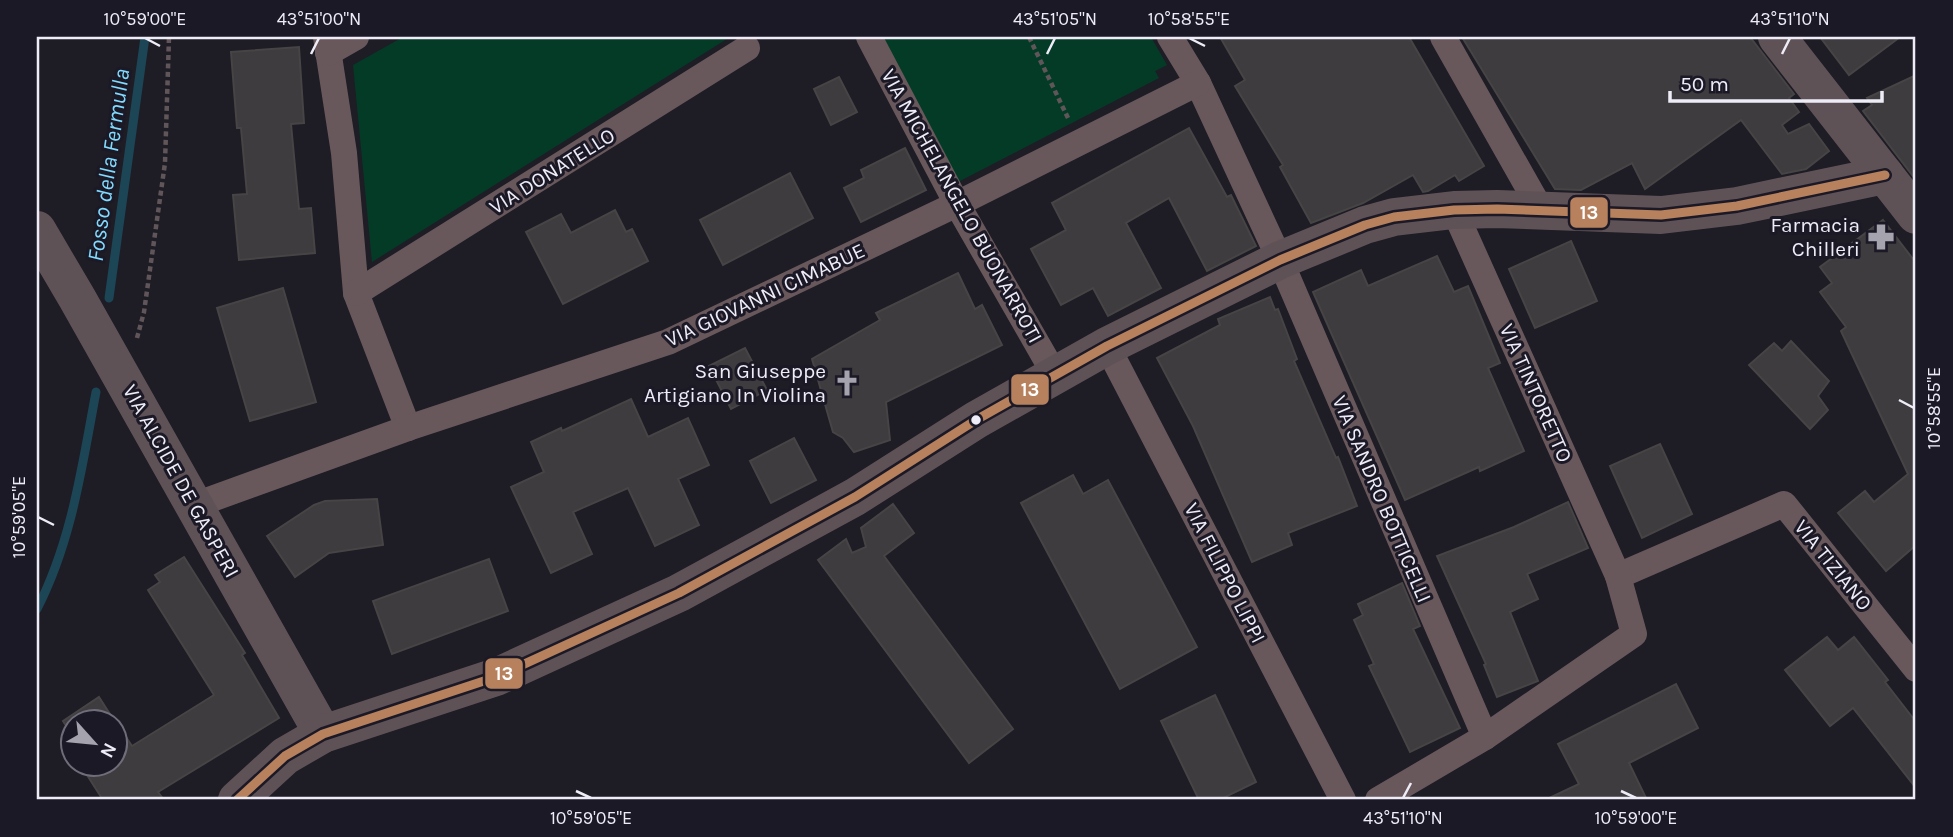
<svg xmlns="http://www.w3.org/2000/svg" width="1953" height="837" viewBox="0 0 1953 837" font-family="Karla,sans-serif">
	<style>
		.green { fill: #043b27 }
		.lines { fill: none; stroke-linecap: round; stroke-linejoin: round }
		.stream { stroke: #1c4555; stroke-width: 9 }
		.building { fill: #3e3c3e; stroke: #474445; stroke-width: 2 }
		.path { stroke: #60565a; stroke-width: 4.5; stroke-dasharray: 5 3.5; stroke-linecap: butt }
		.street { stroke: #68585b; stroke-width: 26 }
		.secondary { stroke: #5f5257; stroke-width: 38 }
		.bus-1-casing { stroke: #1c1927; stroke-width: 14 }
		.bus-1 { stroke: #b6815c; stroke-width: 9 }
		.ticks { fill: none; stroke: #eeecf7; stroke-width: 2.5 }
		.bus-dot { fill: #eeecf7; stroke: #1c1927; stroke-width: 2.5 }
		.labels { text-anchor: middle; stroke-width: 6; stroke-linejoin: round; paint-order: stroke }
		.street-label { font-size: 21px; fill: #eeecf7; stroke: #1c1927 }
		.poi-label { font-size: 21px; fill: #eeecf7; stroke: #1c1927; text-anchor: end }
		.water-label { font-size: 23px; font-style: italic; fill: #81dbff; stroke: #1c1927 }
		.line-badge { stroke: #1c1927; stroke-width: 2.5 }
		.badge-label { font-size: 19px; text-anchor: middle; font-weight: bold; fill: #fff }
		.neatline { fill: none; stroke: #eeecf7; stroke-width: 2.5 }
		.ticks-label { font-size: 18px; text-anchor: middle; fill: #eeecf7 }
	</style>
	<rect width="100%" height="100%" fill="#1e1c24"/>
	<!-- green -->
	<g class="green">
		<path d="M403,37H730L372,262L353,65Z"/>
		<path d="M879,37H1151L1167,65L1155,71L1159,78L958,182Z"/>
	</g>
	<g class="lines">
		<!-- stream -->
		<g class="stream">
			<path d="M109,298L145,37"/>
			<path d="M37,609C72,541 82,466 96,392"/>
		</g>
	</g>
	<!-- building -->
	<g class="building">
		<path d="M1220,37H1409L1484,166L1459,181L1455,175L1428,191L1423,192L1413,175L1363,203L1311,223L1280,167L1283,165L1235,86L1245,80Z"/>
		<path d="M1462,37H1750L1794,94L1789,98L1799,112L1782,125L1788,134L1809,124L1829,151L1806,169L1782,174L1741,120L1645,189L1632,163L1581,190L1555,189Z"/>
		<path d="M1820,37H1900L1849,75Z"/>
		<path d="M299,47L304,123L291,124L299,209L311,208L315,253L239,260L233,195L247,194L241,128H237L231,52Z"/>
		<path d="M1916,75V180L1863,111L1872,105L1867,98Z"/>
		<path d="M839,77L857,112L831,125L814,89Z"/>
		<path d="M1189,128L1227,197L1231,195L1256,246L1207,271L1169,198L1126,223L1161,288L1108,316L1093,288L1061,305L1031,249L1066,230L1052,203Z"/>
		<path d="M905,148L926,190L861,222L844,188L864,178L861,170Z"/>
		<path d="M790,173L813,218L723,265L700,220Z"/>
		<path d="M615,210L626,232L632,229L648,261L563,304L526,232L561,214L571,233Z"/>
		<path d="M1883,220L1916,263V545L1886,571L1838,513L1865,491L1874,502L1908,474L1841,331L1846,327L1820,292L1832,283L1820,267Z"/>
		<path d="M1571,241L1597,301L1535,328L1509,269Z"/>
		<path d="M1437,256L1454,292L1468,286L1500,363L1488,368L1524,451L1480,471L1479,467L1405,500L1313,292L1361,270L1368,286Z"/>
		<path d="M958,273L975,309L982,305L1002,345L886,402L890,440L854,452L843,438L833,432L812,359L880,320L876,313Z"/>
		<path d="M283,288L316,402L250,421L217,308Z"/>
		<path d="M1270,297L1275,310L1278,309L1297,359L1294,361L1336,458L1338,457L1357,506L1288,533L1292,545L1252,562L1193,426L1157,358L1220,325L1218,319Z"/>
		<path d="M1791,341L1829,381L1818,396L1828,410L1810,429L1749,365L1774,343L1782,351Z"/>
		<path d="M745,348L767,390L731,409L709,366Z"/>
		<path d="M631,399L648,437L688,418L709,465L678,479L699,525L655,546L628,488L573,512L592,554L551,573L511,487L544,472L531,442L561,428L562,431Z"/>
		<path d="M794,438L816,480L771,503L750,461Z"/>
		<path d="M1660,444L1692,514L1642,538L1610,466Z"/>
		<path d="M1073,475L1083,494L1108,480L1197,647L1120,689L1021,503Z"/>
		<path d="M377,499L383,545L329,553L295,577L267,536L314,505L325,501Z"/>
		<path d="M1568,502L1588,548L1527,574L1538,599L1510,612L1538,681L1497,697L1484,665L1486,664L1437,556L1514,527Z"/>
		<path d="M893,504L914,533L884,556L1013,729L969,763L818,560L846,539L852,553L866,547L861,528Z"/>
		<path d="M184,557L245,653L242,655L279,718L158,792L164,800H103L80,764H116V722L132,746L214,695L148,590L160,582L155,575Z"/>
		<path d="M489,559L508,611L392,654L373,601Z"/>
		<path d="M1402,583L1420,626L1413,629L1460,728L1410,752L1369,666L1374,664L1354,620L1363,615L1358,604Z"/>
		<path d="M1827,637L1838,650L1854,637L1888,680L1885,682L1916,722V788L1853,708L1830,726L1785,670Z"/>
		<path d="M1676,684L1698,728L1629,763L1647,800H1545L1579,784L1558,744Z"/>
		<path d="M1215,695L1256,782L1219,800H1199L1161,721Z"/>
		<path d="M99,697L115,722H74V738L63,721Z"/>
	</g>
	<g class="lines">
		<!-- path -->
		<g class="path">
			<path d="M1029,37L1068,118"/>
			<path d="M137,338L144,312L165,163L169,37"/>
		</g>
		<!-- street -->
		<g class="street">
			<path d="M326,37L344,153L356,293L408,428"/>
			<path d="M869,37L957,204L1055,375"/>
			<path d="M1170,37L1198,83L1280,260L1485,737"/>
			<path d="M1443,37L1541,210"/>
			<path d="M328,53L356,37"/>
			<path d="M356,293L747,48"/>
			<path d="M1107,346L1343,800"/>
			<path d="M195,505L408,428L668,342L957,204L1198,83"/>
			<path d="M1618,576L1784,504L1916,669"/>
			<path d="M1378,800L1485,737L1634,634L1618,576L1454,210"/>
		</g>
		<!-- secondary -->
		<g class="secondary">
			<path d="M1777,37L1916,215"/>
			<path d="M37,230L77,298L323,734"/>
			<path d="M237,800L285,756L323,734L496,677L679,593L855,497L976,420L1107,346L1280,260L1365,225L1394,217L1454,210L1497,209L1661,215L1737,206L1885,175"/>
		</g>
		<!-- bus-1 casing -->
		<g class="bus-1-casing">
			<path id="bus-1" d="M237,800L285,756L323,734L496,677L679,593L855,497L976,420L1107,346L1280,260L1365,225L1394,217L1454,210L1497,209L1661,215L1737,206L1885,175"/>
		</g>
		<!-- bus-1 -->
		<use href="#bus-1" class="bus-1"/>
	</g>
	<!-- ticks -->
	<path class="ticks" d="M145,38L160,46M1189,38L1205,46M311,54L319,38M1047,54L1055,38M1782,54L1790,38M1899,400L1914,408M38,517L54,525M576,791L591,798M1621,791L1636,798M1403,798L1411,783"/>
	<!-- icons -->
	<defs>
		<g id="pharmacy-bare" transform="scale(2.1)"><path d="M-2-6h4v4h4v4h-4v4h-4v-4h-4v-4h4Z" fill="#a5a3ad" stroke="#1c1927" stroke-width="2.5" paint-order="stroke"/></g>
		<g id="church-bare" transform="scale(2.1)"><path d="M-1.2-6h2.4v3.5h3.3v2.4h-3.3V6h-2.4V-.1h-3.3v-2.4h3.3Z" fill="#a5a3ad" stroke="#1c1927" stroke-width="2.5" paint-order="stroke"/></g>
	</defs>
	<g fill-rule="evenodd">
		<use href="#pharmacy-bare" x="1881" y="237"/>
		<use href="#church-bare" x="847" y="383"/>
	</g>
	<!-- markers -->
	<circle class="bus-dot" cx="976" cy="420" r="6"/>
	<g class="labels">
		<!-- street labels -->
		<g class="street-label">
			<text transform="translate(552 171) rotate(-32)" y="7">VIA DONATELLO</text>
			<text transform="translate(962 206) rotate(61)" y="7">VIA MICHELANGELO BUONARROTI</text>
			<text transform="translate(765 295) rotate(-25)" y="7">VIA GIOVANNI CIMABUE</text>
			<text transform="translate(1536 393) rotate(66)" y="7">VIA TINTORETTO</text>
			<text transform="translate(181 481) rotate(61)" y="7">VIA ALCIDE DE GASPERI</text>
			<text transform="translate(1382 499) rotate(67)" y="7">VIA SANDRO BOTTICELLI</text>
			<text transform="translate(1833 565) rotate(51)" y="7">VIA TIZIANO</text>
			<text transform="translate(1225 573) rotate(63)" y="7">VIA FILIPPO LIPPI</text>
		</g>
		<!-- poi labels -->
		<g class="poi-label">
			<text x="1860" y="232">Farmacia<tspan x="1860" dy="24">Chilleri</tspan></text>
			<text x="826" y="378">San Giuseppe<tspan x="826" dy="24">Artigiano In Violina</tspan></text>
		</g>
		<!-- water labels -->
		<g class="water-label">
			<text transform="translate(108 165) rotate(-82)" y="8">Fosso della Fermulla</text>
		</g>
	</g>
	<g class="line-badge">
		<rect x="1569" y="196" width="40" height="33" rx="7" fill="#b6815c"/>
		<rect x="1010" y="373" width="40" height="33" rx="7" fill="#b6815c"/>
		<rect x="484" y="657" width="40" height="33" rx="7" fill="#b6815c"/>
	</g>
	<g class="badge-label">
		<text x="1589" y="219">13</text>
		<text x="1030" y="396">13</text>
		<text x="504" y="680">13</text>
	</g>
	<!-- border -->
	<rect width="1953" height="837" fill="none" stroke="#1c1927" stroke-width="77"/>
	<!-- north arrow -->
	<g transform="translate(94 743) rotate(117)"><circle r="33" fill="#1c1927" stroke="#706d7a" stroke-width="2"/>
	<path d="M0-5L12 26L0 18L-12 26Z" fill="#a5a3ad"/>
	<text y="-10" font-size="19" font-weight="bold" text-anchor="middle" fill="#eeecf7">N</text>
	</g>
	<!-- scale -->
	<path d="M1670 91v10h212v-10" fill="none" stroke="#eeecf7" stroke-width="3.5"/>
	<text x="1680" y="91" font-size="21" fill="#eeecf7" stroke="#1c1927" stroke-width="5" paint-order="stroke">50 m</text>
	<rect x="38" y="38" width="1876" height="760" class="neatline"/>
	<g class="ticks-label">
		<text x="145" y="25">10°59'00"E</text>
		<text x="319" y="25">43°51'00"N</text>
		<text x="1055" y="25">43°51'05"N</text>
		<text x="1189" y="25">10°58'55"E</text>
		<text x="1790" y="25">43°51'10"N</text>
		<text transform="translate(1934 408) rotate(-90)" y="6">10°58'55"E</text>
		<text transform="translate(19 517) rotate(-90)" y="6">10°59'05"E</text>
		<text x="591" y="824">10°59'05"E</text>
		<text x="1403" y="824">43°51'10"N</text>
		<text x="1636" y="824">10°59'00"E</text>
	</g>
</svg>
